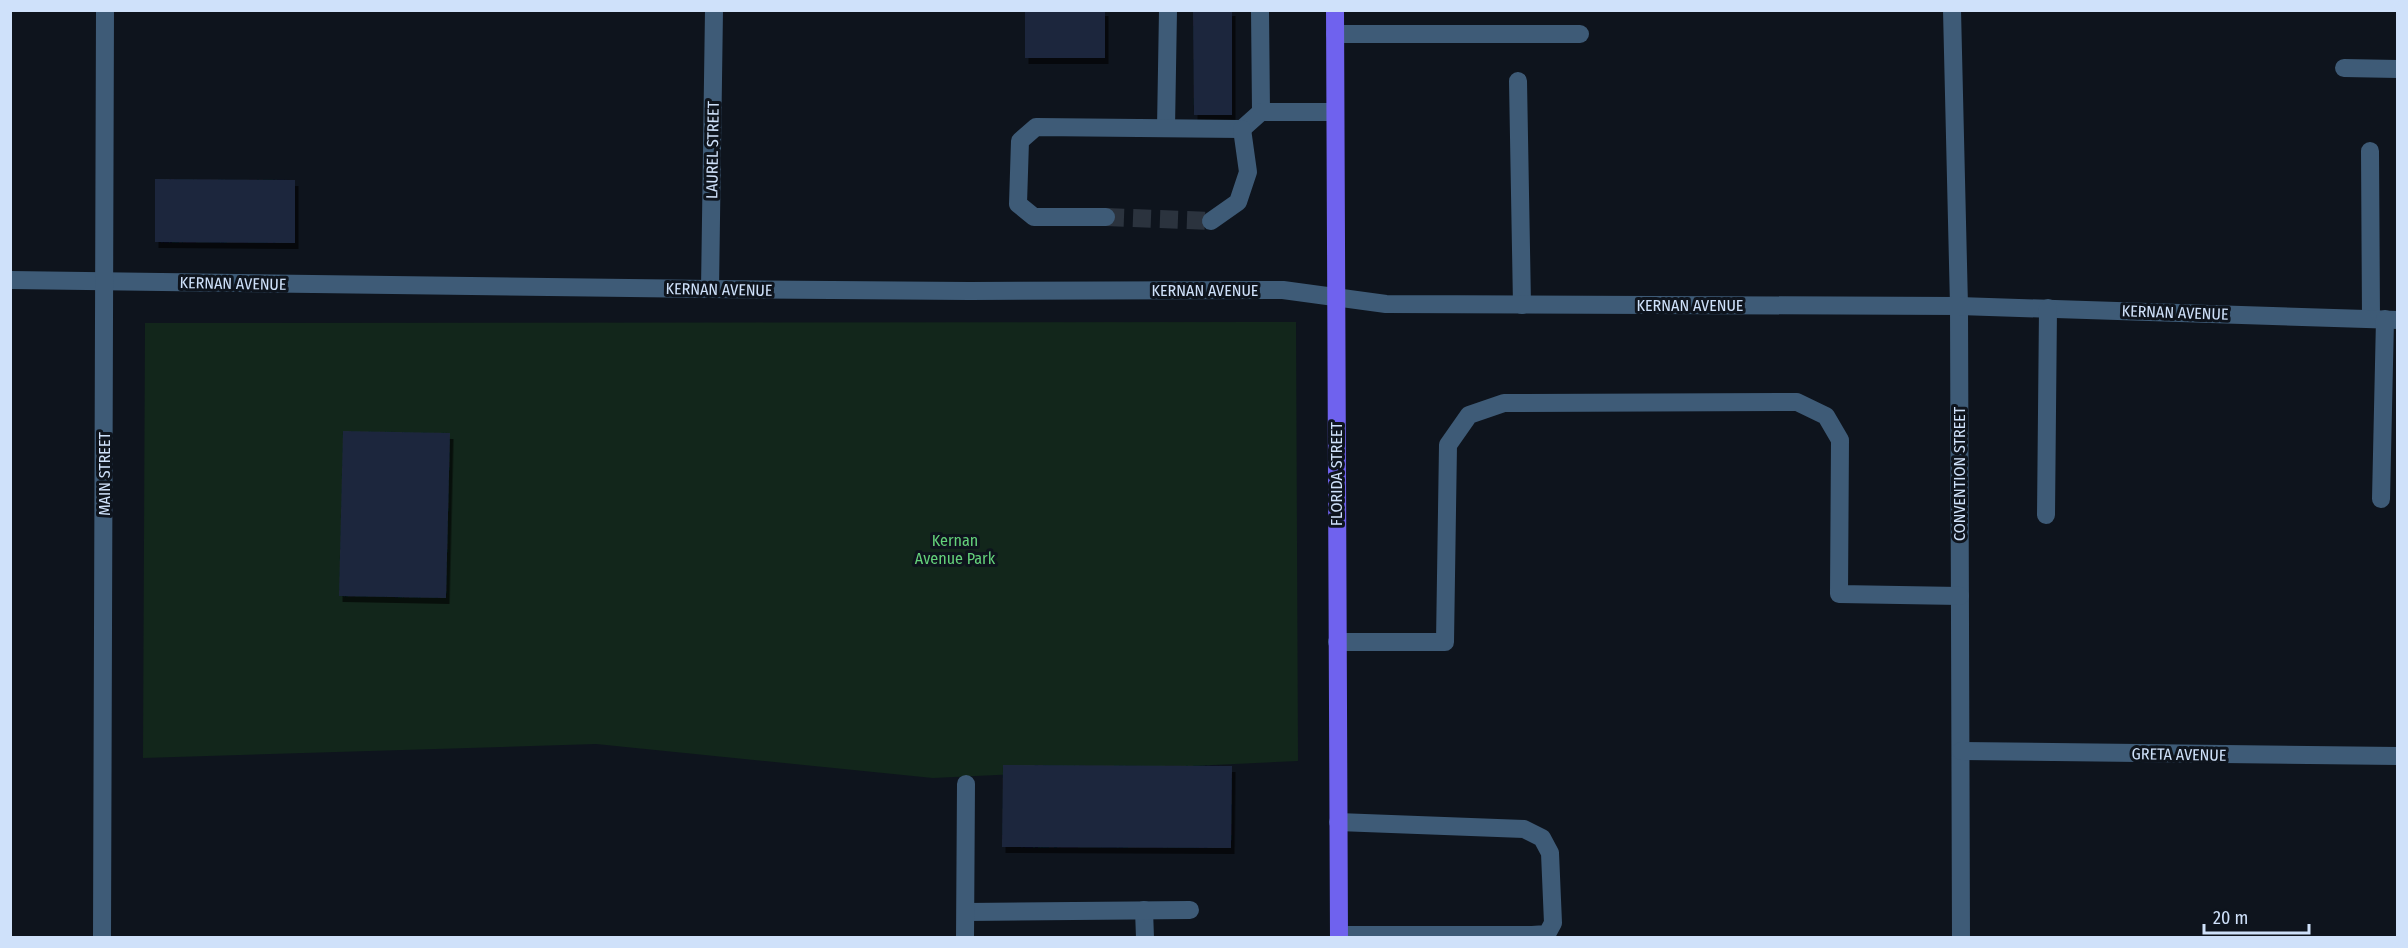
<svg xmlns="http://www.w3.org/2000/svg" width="2408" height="948" viewBox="0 0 2408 948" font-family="'Fira Sans Condensed',sans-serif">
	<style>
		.green { fill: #12261b }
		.building { fill: #1c273c; filter: url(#shadow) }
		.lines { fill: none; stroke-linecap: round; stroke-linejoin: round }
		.minor-tunnel { stroke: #2b333e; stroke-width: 18; stroke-dasharray: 18 9; stroke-linecap: butt }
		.minor { stroke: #3e5b77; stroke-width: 18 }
		.major { stroke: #6f62ee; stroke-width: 18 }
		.labels { text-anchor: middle; stroke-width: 6; stroke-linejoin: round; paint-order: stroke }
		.street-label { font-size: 16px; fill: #cfe1fa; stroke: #0e141d }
		.park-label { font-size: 16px; fill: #64d17b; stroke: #0e141d }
	</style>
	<defs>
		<filter id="shadow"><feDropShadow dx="3.5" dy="6" stdDeviation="0" flood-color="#0009"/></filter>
	</defs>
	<rect width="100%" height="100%" fill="#0e141d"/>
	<!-- green -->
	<path class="green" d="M1296,322L1298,761L933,778L596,744L143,758L145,323Z"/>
	<!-- building -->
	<g class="building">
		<rect x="1025" y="10" width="80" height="48"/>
		<path d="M1193,10H1232V115H1194Z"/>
		<path d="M155,179L295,180V243L155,242Z"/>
		<path d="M343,431L450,433L446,598L339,596Z"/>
		<path d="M1003,765L1232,766L1231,848L1002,847Z"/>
	</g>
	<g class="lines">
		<!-- minor-tunnel -->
		<path class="minor-tunnel" d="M1106,217L1211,221"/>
		<!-- minor -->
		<g class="minor">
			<path d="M1260,10L1261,112"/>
			<path d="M1952,10L1959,306L1961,938"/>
			<path d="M1335,34H1580"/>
			<path d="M2344,68L2398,69"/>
			<path d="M1518,81L1522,305"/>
			<path d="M1166,128L1168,10"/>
			<path d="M2370,151L2371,319"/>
			<path d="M1106,217H1034L1018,204L1020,141L1036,127L1242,129L1261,112H1335"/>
			<path d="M1211,221L1238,202L1248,172L1242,129"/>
			<path d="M10,280L710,289L970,291L1283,290L1386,304L1959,306L2398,320"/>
			<path d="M710,289L714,10"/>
			<path d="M2381,499L2385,319"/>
			<path d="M2046,515L2048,308"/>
			<path d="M1337,642H1445L1448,445L1469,415L1504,403L1797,402L1826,416L1840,440L1839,594L1960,596"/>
			<path d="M1961,751L2398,756"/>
			<path d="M1338,822L1524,829L1542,838L1550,853L1553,923L1547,934L1532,935H1339"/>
			<path d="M1144,910L1145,938"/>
			<path d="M966,912L1190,910"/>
			<path d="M102,938L105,10"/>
			<path d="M965,938L966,784"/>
		</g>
		<!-- major -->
		<path class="major" d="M1335,10L1339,938"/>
	</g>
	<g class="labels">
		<!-- street labels -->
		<g class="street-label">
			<text transform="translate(712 150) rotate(-89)" y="6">LAUREL STREET</text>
			<text transform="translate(233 283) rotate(1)" y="6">KERNAN AVENUE</text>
			<text transform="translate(719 289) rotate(1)" y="6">KERNAN AVENUE</text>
			<text x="1205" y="296">KERNAN AVENUE</text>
			<text x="1690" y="311">KERNAN AVENUE</text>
			<text transform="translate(2175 312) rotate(2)" y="6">KERNAN AVENUE</text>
			<text transform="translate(104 474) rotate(-90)" y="6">MAIN STREET</text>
			<text transform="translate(1336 474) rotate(-90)" y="6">FLORIDA STREET</text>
			<text transform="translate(1959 474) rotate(-90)" y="6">CONVENTION STREET</text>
			<text transform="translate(2179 754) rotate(1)" y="6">GRETA AVENUE</text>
		</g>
		<!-- park labels -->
		<g class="park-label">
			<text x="955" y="546">Kernan<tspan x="955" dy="18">Avenue Park</tspan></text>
		</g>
	</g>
	<!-- border -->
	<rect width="2408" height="948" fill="none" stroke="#cfe1fa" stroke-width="24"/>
	<!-- scale -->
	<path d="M2204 924v9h105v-9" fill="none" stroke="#cfe1fa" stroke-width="3"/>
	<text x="2213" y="924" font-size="18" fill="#cfe1fa" stroke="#0e141d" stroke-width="4.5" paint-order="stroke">20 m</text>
</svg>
